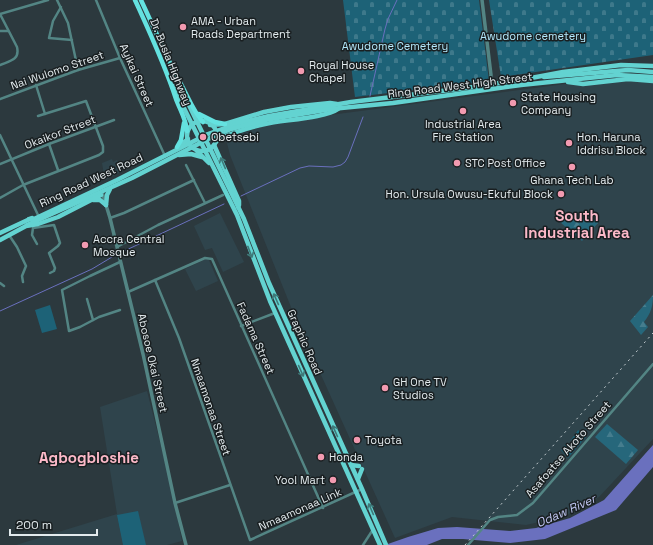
<svg xmlns="http://www.w3.org/2000/svg" width="653" height="545" viewBox="0 0 653 545" font-family="'Space Grotesk',sans-serif">
	<style>
		.built { fill: #2f444c }
		.green { fill: #1d6277 }
		.forest { fill: url(#forest-firs) }
		.cemetery { fill: url(#cemetery-stones) }
		.water { fill: #6a70be }
		.lines { fill: none; stroke-linecap: round; stroke-linejoin: round }
		.stream { stroke: #6a70be; stroke-width: 1 }
		.minor { stroke: #538584; stroke-width: 2.5 }
		.tertiary { stroke: #538584; stroke-width: 3.5 }
		.primary { stroke: #63d3d1; stroke-width: 4.5 }
		.trunk { stroke: #64e2e0; stroke-width: 4.5 }
		.rail { stroke: #c3ccd0; stroke-width: 1; stroke-dasharray: 2 4; stroke-linecap: butt }
		.oneway { stroke: #3e7979 }
		.poi-dot { fill: #f29ab0; stroke: #191f21; stroke-width: 1.5 }
		.labels { text-anchor: middle; stroke-width: 3; stroke-linejoin: round; paint-order: stroke }
		.poi-label { font-size: 11px; fill: #e3ebee; stroke: #191f21; text-anchor: start }
		.park-label { font-size: 11px; fill: #b3e8fb; stroke: #191f21 }
		.street-label { font-size: 11px; fill: #e3ebee; stroke: #191f21 }
		.water-label { font-size: 12px; font-style: italic; fill: #c2c8f3; stroke: #191f21 }
		.district-label { font-size: 15px; font-weight: bold; fill: #fcb9c8; stroke: #191f21 }
	</style>
	<defs>
		<pattern id="forest-firs" width="22" height="20" patternUnits="userSpaceOnUse"><rect width="22" height="20" fill="#26677b"/><path d="M5 1l3.5 6h-7zM16 11l3.5 6h-7z" fill="#457d8e"/></pattern>
		<pattern id="cemetery-stones" width="16" height="16" patternUnits="userSpaceOnUse"><rect width="16" height="16" fill="#1d6277"/><path d="M2 7V4a2 2 0 0 1 4 0v3zM10 15v-3a2 2 0 0 1 4 0v3z" fill="#3e798b"/></pattern>
	</defs>
	<rect width="100%" height="100%" fill="#2c393e"/>
	<!-- built -->
	<g class="built">
		<path d="M626,76L653,78V439L599,497L565,516L526,525L452,517L395,538L297,322L230,155L226,139L264,126L300,119Z"/>
		<path d="M112,159L113,162L117,160L123,171L105,180L102,163Z"/>
		<path d="M220,213L244,262L223,272L212,248L205,250L194,226Z"/>
		<path d="M208,258L218,281L196,291L185,269Z"/>
		<path d="M147,391L171,485L182,541L167,545H16L117,514L100,407Z"/>
	</g>
	<!-- green -->
	<g class="green">
		<path d="M50,305L57,329L42,333L35,310Z"/>
		<path d="M578,430L586,437L568,458L561,450L566,444L570,448L574,443L571,440Z"/>
		<path d="M138,511L146,545H123L117,515Z"/>
	</g>
	<!-- forest -->
	<g class="forest">
		<path d="M560,219L597,220L598,223L582,241L560,222Z"/>
		<path d="M653,295C653,306 651,313 644,322L648,327L641,335L630,321Z"/>
		<path d="M607,424L638,450L626,464L595,437Z"/>
	</g>
	<!-- cemetery -->
	<g class="cemetery">
		<path d="M343,0H479L489,81L355,97Z"/>
		<path d="M489,0H653V55L501,77Z"/>
	</g>
	<!-- water -->
	<path class="water" d="M653,445V467L616,510L545,539L510,543L463,539H442L427,545H385L408,537L438,528L457,527L510,531L536,528L570,518L604,500Z"/>
	<g class="lines">
		<!-- stream -->
		<g class="stream">
			<path d="M370,96L385,29L388,19L397,0"/>
			<path d="M241,196L300,168L309,166L333,167L341,165L345,162L348,157L363,117"/>
			<path d="M120,253L224,204"/>
			<path d="M0,311L92,269L117,254"/>
		</g>
		<!-- minor -->
		<g class="minor">
			<path d="M57,0L68,23L78,70"/>
			<path d="M96,0L120,58L165,156"/>
			<path d="M61,7L53,21L49,38L72,40"/>
			<path d="M0,14L17,47C20,60 10,61 0,65"/>
			<path d="M0,14L48,0"/>
			<path d="M0,31H8"/>
			<path d="M36,85L45,114"/>
			<path d="M0,99L78,70L120,58"/>
			<path d="M0,135L38,215"/>
			<path d="M49,144L58,170"/>
			<path d="M0,164L49,144L114,120"/>
			<path d="M186,165L205,203"/>
			<path d="M0,198L23,185L99,155L103,152V146L86,101L38,116"/>
			<path d="M110,218L124,213L194,180"/>
			<path d="M9,235L17,247L26,266L22,276L23,282"/>
			<path d="M37,244L32,235L33,228L54,225L60,243L58,246L49,253L55,268L54,271L50,273"/>
			<path d="M117,247L158,225L223,195"/>
			<path d="M120,262L90,276L62,290L69,331L80,327L99,317L120,310"/>
			<path d="M155,280L179,338L250,540L362,489"/>
			<path d="M0,283L4,286"/>
			<path d="M128,292L205,258L212,259L323,508"/>
			<path d="M87,299L93,320"/>
			<path d="M241,326L275,313"/>
			<path d="M175,503L230,485"/>
			<path d="M363,545L372,531"/>
			<path d="M468,545L490,520L498,517L517,515L533,503L653,364"/>
		</g>
		<!-- tertiary -->
		<g class="tertiary">
			<path d="M482,0L491,75L489,84"/>
			<path d="M102,192L110,218L143,354L175,503L186,545"/>
		</g>
		<!-- primary -->
		<g class="primary">
			<path d="M544,77L628,70L653,72"/>
			<path d="M568,82L583,84L628,79L653,81"/>
			<path d="M173,86L237,215L270,301L380,545"/>
			<path d="M188,103L244,219L269,283L362,489L386,545"/>
			<circle cx="202" cy="136" r="15"/>
			<path d="M210,125L225,124L264,112L291,107L330,103L337,104"/>
			<path d="M217,141L223,137C236,132 250,127 265,124C282,120 326,118 338,109"/>
			<path d="M214,145L239,201V205L238,207"/>
			<path d="M177,148L188,139"/>
			<path d="M197,151L209,163"/>
			<path d="M179,155L191,154L202,157"/>
			<path d="M93,200H100L106,205"/>
			<path d="M106,205L107,195L110,189"/>
			<path d="M29,219H34L117,180L208,134L239,123L269,116L351,102L474,87L531,78L563,72L621,65L653,66"/>
			<path d="M27,225L132,178L212,137L231,129L265,120L331,109L393,103L521,85L617,75L653,77"/>
			<path d="M0,233L32,218"/>
			<path d="M0,240L26,226L38,224L58,217L101,195"/>
			<path d="M351,465L359,466"/>
			<path d="M358,479L362,469"/>
		</g>
		<!-- trunk -->
		<g class="trunk">
			<path d="M135,0C150,33 165,65 176,99C180,110 186,119 187,131"/>
			<path d="M141,0L176,76C186,90 191,109 203,122"/>
			<path d="M199,114L215,122L225,124"/>
			<path d="M177,147L181,140L184,123"/>
		</g>
		<!-- rail -->
		<path class="rail" d="M465,545L653,333"/>
	</g>
	<!-- one-way arrows -->
	<defs><path id="oneway-shaft" d="M-6 0H5M1.5-3L5.5 0L1.5 3" fill="none" stroke-width="1.6" stroke-linecap="round" stroke-linejoin="round"/></defs>
	<g class="oneway">
		<use href="#oneway-shaft" transform="translate(223 163) rotate(-113)"/>
		<use href="#oneway-shaft" transform="translate(250 252) rotate(69)"/>
		<use href="#oneway-shaft" transform="translate(276 299) rotate(-114)"/>
		<use href="#oneway-shaft" transform="translate(301 371) rotate(66)"/>
		<use href="#oneway-shaft" transform="translate(335 431) rotate(-114)"/>
		<use href="#oneway-shaft" transform="translate(371 509) rotate(-113)"/>
	</g>
	<!-- markers -->
	<g class="poi-dot">
		<circle cx="183" cy="27" r="4"/>
		<circle cx="301" cy="71" r="4"/>
		<circle cx="513" cy="103" r="4"/>
		<circle cx="463" cy="111" r="4"/>
		<circle cx="203" cy="137" r="4"/>
		<circle cx="569" cy="143" r="4"/>
		<circle cx="457" cy="163" r="4"/>
		<circle cx="572" cy="167" r="4"/>
		<circle cx="561" cy="194" r="4"/>
		<circle cx="85" cy="245" r="4"/>
		<circle cx="385" cy="388" r="4"/>
		<circle cx="357" cy="440" r="4"/>
		<circle cx="321" cy="457" r="4"/>
		<circle cx="333" cy="480" r="4"/>
	</g>
	<g class="labels">
		<!-- poi labels -->
		<g class="poi-label">
			<text x="191" y="25">AMA - Urban<tspan x="191" dy="13">Roads Department</tspan></text>
			<text x="309" y="69">Royal House<tspan x="309" dy="13">Chapel</tspan></text>
			<text x="521" y="101">State Housing<tspan x="521" dy="13">Company</tspan></text>
			<text x="463" y="128" text-anchor="middle">Industrial Area<tspan x="463" dy="13">Fire Station</tspan></text>
			<text x="211" y="141">Obetsebi</text>
			<text x="577" y="141">Hon. Haruna<tspan x="577" dy="13">Iddrisu Block</tspan></text>
			<text x="465" y="167">STC Post Office</text>
			<text x="572" y="184" text-anchor="middle">Ghana Tech Lab</text>
			<text x="553" y="198" text-anchor="end">Hon. Ursula Owusu-Ekuful Block</text>
			<text x="93" y="243">Accra Central<tspan x="93" dy="13">Mosque</tspan></text>
			<text x="393" y="386">GH One TV<tspan x="393" dy="13">Studios</tspan></text>
			<text x="365" y="444">Toyota</text>
			<text x="329" y="461">Honda</text>
			<text x="325" y="484" text-anchor="end">Yoo! Mart</text>
		</g>
		<!-- park labels -->
		<g class="park-label">
			<text x="533" y="40">Awudome cemetery</text>
			<text x="395" y="50">Awudome Cemetery</text>
		</g>
		<!-- street labels -->
		<g class="street-label">
			<text transform="translate(171 62) rotate(68)" y="4">Dr. Busia Highway</text>
			<text transform="translate(57 70) rotate(-19)" y="4">Nai Wulomo Street</text>
			<text transform="translate(137 75) rotate(66)" y="4">Ayikai Street</text>
			<text transform="translate(460 85) rotate(-7)" y="4">Ring Road West High Street</text>
			<text transform="translate(60 132) rotate(-21)" y="4">Okaikor Street</text>
			<text transform="translate(91 180) rotate(-25)" y="4">Ring Road West Road</text>
			<text transform="translate(256 338) rotate(66)" y="4">Fadama Street</text>
			<text transform="translate(305 342) rotate(66)" y="4">Graphic Road</text>
			<text transform="translate(153 363) rotate(77)" y="4">Abosoe Okai Street</text>
			<text transform="translate(211 407) rotate(71)" y="4">Nmaamonaa Street</text>
			<text transform="translate(568 449) rotate(-49)" y="4">Asafoatse Akoto Street</text>
			<text transform="translate(300 509) rotate(-24)" y="4">Nmaamonaa Link</text>
		</g>
		<!-- water labels -->
		<g class="water-label">
			<text transform="translate(566 511) rotate(-24)" y="4">Odaw River</text>
		</g>
		<!-- district labels -->
		<g class="district-label">
			<text x="577" y="221">South<tspan x="577" dy="17">Industrial Area</tspan></text>
			<text x="89" y="463">Agbogbloshie</text>
		</g>
	</g>
	<!-- scale -->
	<path d="M10 529v6h87v-6" fill="none" stroke="#e3ebee" stroke-width="2"/>
	<text x="16" y="529" font-size="12" fill="#e3ebee" stroke="#191f21" stroke-width="3" paint-order="stroke">200 m</text>
</svg>
